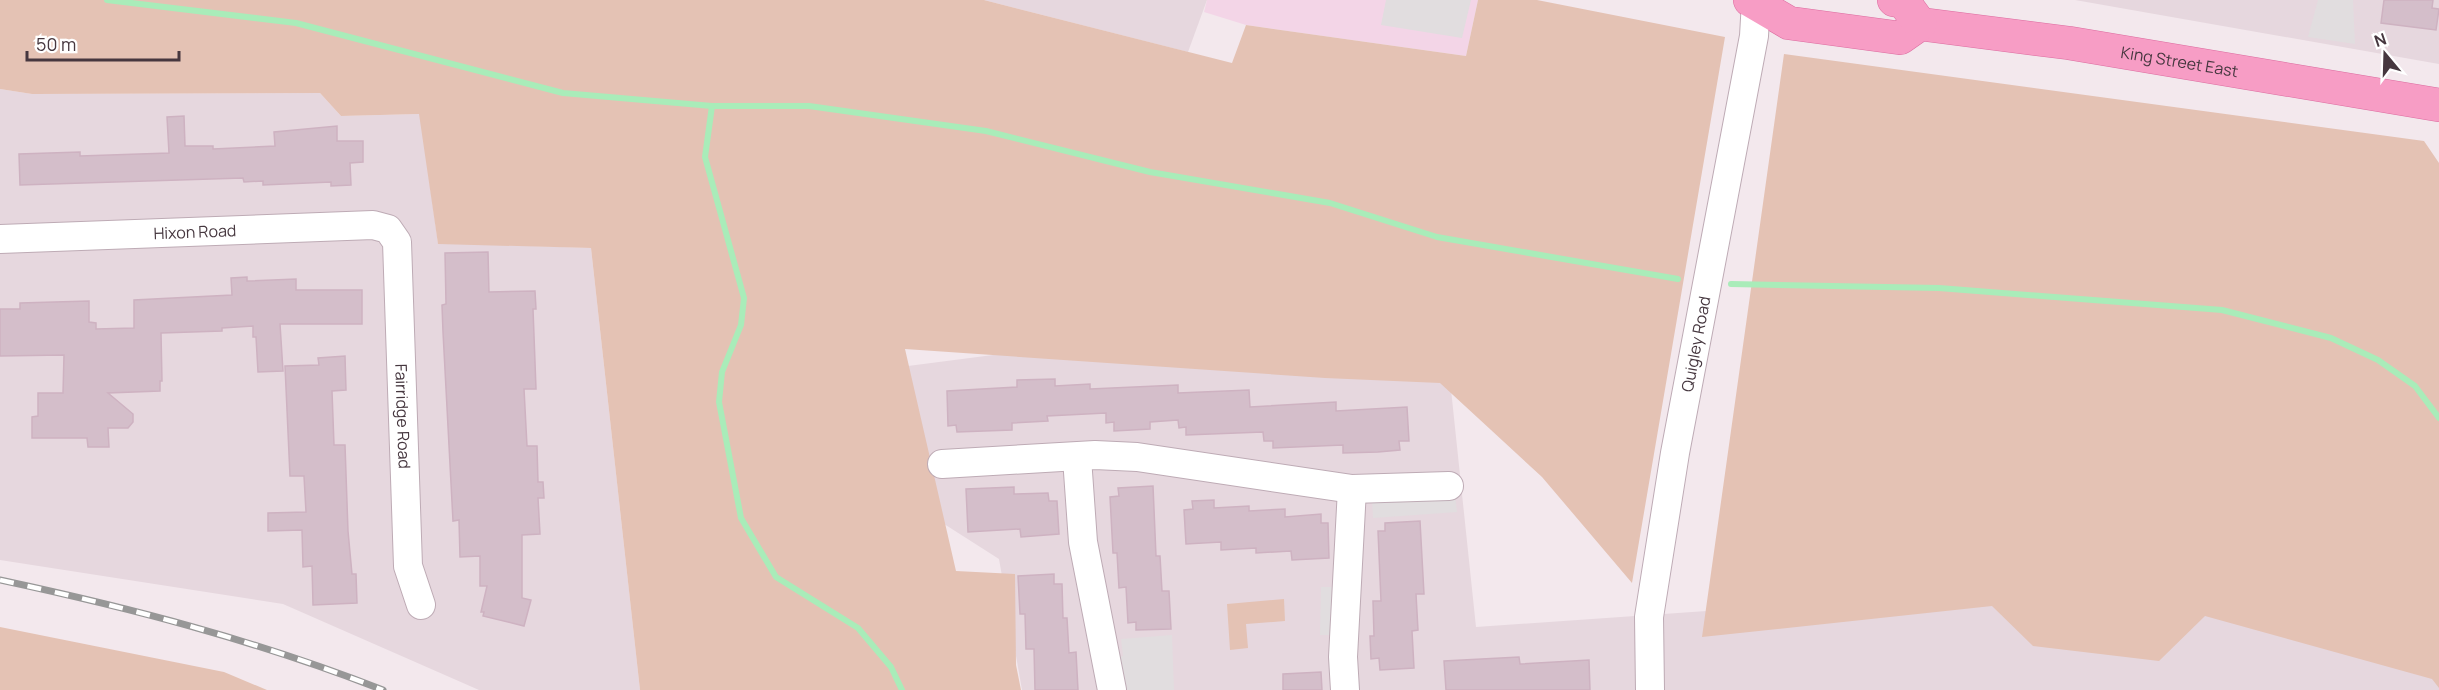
<svg xmlns="http://www.w3.org/2000/svg" width="2439" height="690" viewBox="0 0 2439 690" font-family="Manrope,sans-serif">
	<style>
		.residential { fill: #e6d7de }
		.commercial { fill: #f3d5e7 }
		.green { fill: #e4c2b4 }
		.parking { fill: #e1dddf }
		.lines { fill: none; stroke-linecap: round; stroke-linejoin: round }
		.stream { stroke: #a9ecb9; stroke-width: 6 }
		.building { fill: #d4beca; stroke: #ceb2c1; stroke-width: 1.5 }
		.minor-casing { stroke: #beabb5; stroke-width: 30 }
		.major-casing { stroke: #dc6da0; stroke-width: 34 }
		.minor { stroke: #fff; stroke-width: 28 }
		.major { stroke: #f79dc5; stroke-width: 33 }
		.rail-casing { stroke: #979797; stroke-width: 7 }
		.rail { stroke: #fff; stroke-width: 4.5; stroke-dasharray: 14; stroke-linecap: butt }
		.labels { text-anchor: middle; stroke-width: 4.5; stroke-linejoin: round; paint-order: stroke }
		.street-label { font-size: 16px; fill: #46373f; stroke: #fff }
	</style>
	<rect width="100%" height="100%" fill="#f3e8ed"/>
	<!-- residential -->
	<g class="residential">
		<path d="M984,0H1207L1188,52Z"/>
		<path d="M2075,0H2439V64Z"/>
		<path d="M0,89L32,94L320,93L341,116L420,114L438,243L591,248L640,690H479L283,604L0,560Z"/>
		<path d="M1054,347L1448,361L1476,627L1735,609L2222,567L2439,650V690H1022L999,559L930,515L908,366Z"/>
	</g>
	<!-- commercial -->
	<path class="commercial" d="M1207,0H1478L1466,56L1246,25L1204,12Z"/>
	<!-- green -->
	<g class="green">
		<path d="M0,0H984L1232,63L1246,25L1466,56L1478,0H1537L1725,37L1632,583L1542,477L1440,383L1325,378L905,349L956,571L1015,574L1016,665L1021,690H640L591,248L438,244L419,114L341,116L320,93L32,94L0,89Z"/>
		<path d="M1784,54L2424,141L2439,163V688L2432,679L2205,616L2159,661L2033,646L1992,606L1702,637Z"/>
		<path d="M1284,599L1285,621L1246,624L1248,648L1230,650L1227,604Z"/>
		<path d="M0,627L224,672L267,690H0Z"/>
	</g>
	<!-- parking -->
	<g class="parking">
		<path d="M1386,0H1471L1462,38L1381,25Z"/>
		<path d="M2318,0H2353L2355,44L2308,37Z"/>
		<path d="M1455,495L1457,512L1373,518L1372,500Z"/>
		<path d="M1321,587H1335L1334,635H1320Z"/>
		<path d="M1172,635L1174,690H1122L1114,658L1123,656L1121,639Z"/>
	</g>
	<g class="lines">
		<!-- stream -->
		<g class="stream">
			<path d="M107,0L296,23L563,93L712,106H809L986,131L1150,172L1330,203L1437,237L1678,279"/>
			<path d="M712,106L705,157L744,298L741,325L722,372L719,402L741,518L776,577L858,628L891,667L902,690"/>
			<path d="M1731,284L1939,288L2222,310L2331,338L2378,360L2415,386L2439,418"/>
		</g>
	</g>
	<!-- building -->
	<g class="building">
		<path d="M2384,0H2433L2432,8L2439,9L2436,30L2381,23Z"/>
		<path d="M184,116L185,146H213V149L275,146L274,132L337,126V141H363V162L350,163L351,185L331,186V182L263,185V181L244,182L243,178L20,185L19,154L80,152V156L169,153L167,117Z"/>
		<path d="M488,252L489,292L535,291L536,309H533L536,389H524L527,446H537L538,482H543L544,498H538L540,534L522,535V598L531,600L524,626L483,616L484,612H481L487,586H480V556L460,557L459,520L453,521L443,332L442,305L446,304L445,253Z"/>
		<path d="M247,277V281L296,279V290H362V324H280L283,371L258,372L256,337H253V326L222,328V331L161,333L162,381H160V391L108,393L133,414V422L128,428H108L109,447H88L87,438H32V417L38,416V393H63L64,355L0,356V309H20V303L89,301V322L96,323V329L134,328V300L232,295L231,278Z"/>
		<path d="M345,356L346,390L332,391L334,445H345L348,531L352,574H356L357,603L313,605L312,566L303,567L302,530L268,531V513L306,512L304,476H290L285,366L319,365L318,358Z"/>
		<path d="M1055,379V386L1090,384V389L1178,385V393L1249,390L1250,407L1336,402V411L1407,407L1409,441H1399L1400,450L1378,452L1343,453V445L1273,448V441H1264L1263,432L1186,435V427L1179,428L1178,420L1150,422V429L1114,431V422L1106,423V413L1047,416L1048,421L1012,423V430L957,432L956,425L948,426L947,391L1017,387V380Z"/>
		<path d="M1153,486L1156,556H1160L1162,591H1169L1171,629L1136,630V622L1128,623L1126,587L1119,588L1117,553H1113L1110,497L1119,496L1118,488Z"/>
		<path d="M1014,487V494L1048,493L1049,501H1057L1059,534L1021,537L1020,529L968,532L966,489Z"/>
		<path d="M1214,500V508L1249,506V511L1285,509V517L1321,514V523H1328L1329,558L1292,560L1291,551L1256,553V548L1221,550V542L1186,544L1184,510L1193,509L1192,501Z"/>
		<path d="M1420,521L1424,594H1416L1418,630L1412,631L1414,668L1380,670L1379,658L1371,659L1370,636H1374L1373,601H1381L1378,531H1385V523Z"/>
		<path d="M1054,574V584H1062L1063,618H1067L1069,653L1076,652L1078,690H1035L1034,649H1026L1025,614H1020L1018,576Z"/>
		<path d="M1519,657L1520,664L1589,660L1590,690H1446L1444,661Z"/>
		<path d="M1321,672L1322,690H1283V674Z"/>
	</g>
	<g class="lines">
		<!-- minor casing -->
		<g class="minor-casing">
			<g id="minor">
				<path id="s1" d="M0,239L373,225L388,229L397,242L408,566L421,605"/>
				<path d="M1077,458L1083,542L1112,690"/>
				<path d="M942,464L1095,455L1137,457L1352,489L1449,486"/>
				<path d="M1345,690L1343,657L1352,489"/>
				<path id="s2" d="M1650,690L1649,617L1675,453L1754,36L1756,1"/>
			</g>
		</g>
		<!-- major casing -->
		<g class="major-casing">
			<g id="major">
				<path id="s3" d="M1750,0L1789,23L1900,38L1920,24L2069,43L2439,105"/>
				<path d="M1894,0L1903,1L1920,24"/>
			</g>
		</g>
		<!-- minor -->
		<use href="#minor" class="minor"/>
		<!-- major -->
		<use href="#major" class="major"/>
		<!-- rail casing -->
		<g class="rail-casing">
			<path id="rail" d="M0,580C131,608 258,641 383,690"/>
		</g>
		<!-- rail -->
		<use href="#rail" class="rail"/>
	</g>
	<g class="labels">
		<!-- street labels -->
		<g class="street-label">
			<text dy="6" stroke="none"><textPath href="#s3" startOffset="444">King Street East</textPath></text>
			<text dy="6" stroke="none"><textPath href="#s1" startOffset="195">Hixon Road</textPath></text>
			<text dy="6" stroke="none"><textPath href="#s2" startOffset="350">Quigley Road</textPath></text>
			<text dy="6" stroke="none"><textPath href="#s1" startOffset="579">Fairridge Road</textPath></text>
		</g>
	</g>
	<!-- north arrow -->
	<g transform="translate(2385 54) rotate(341)" stroke="#ffffff" stroke-width="4.5" paint-order="stroke">
	<path d="M0-4.5L10 22L0 15L-10 22Z" fill="#46373f"/>
	<text y="-9" font-size="16" font-weight="bold" text-anchor="middle" fill="#46373f">N</text>
	</g>
	<!-- scale -->
	<path d="M27 51v9h152v-9" fill="none" stroke="#46373f" stroke-width="3"/>
	<text x="36" y="51" font-size="18" fill="#46373f" stroke="#ffffff" stroke-width="4.5" paint-order="stroke">50 m</text>
</svg>
